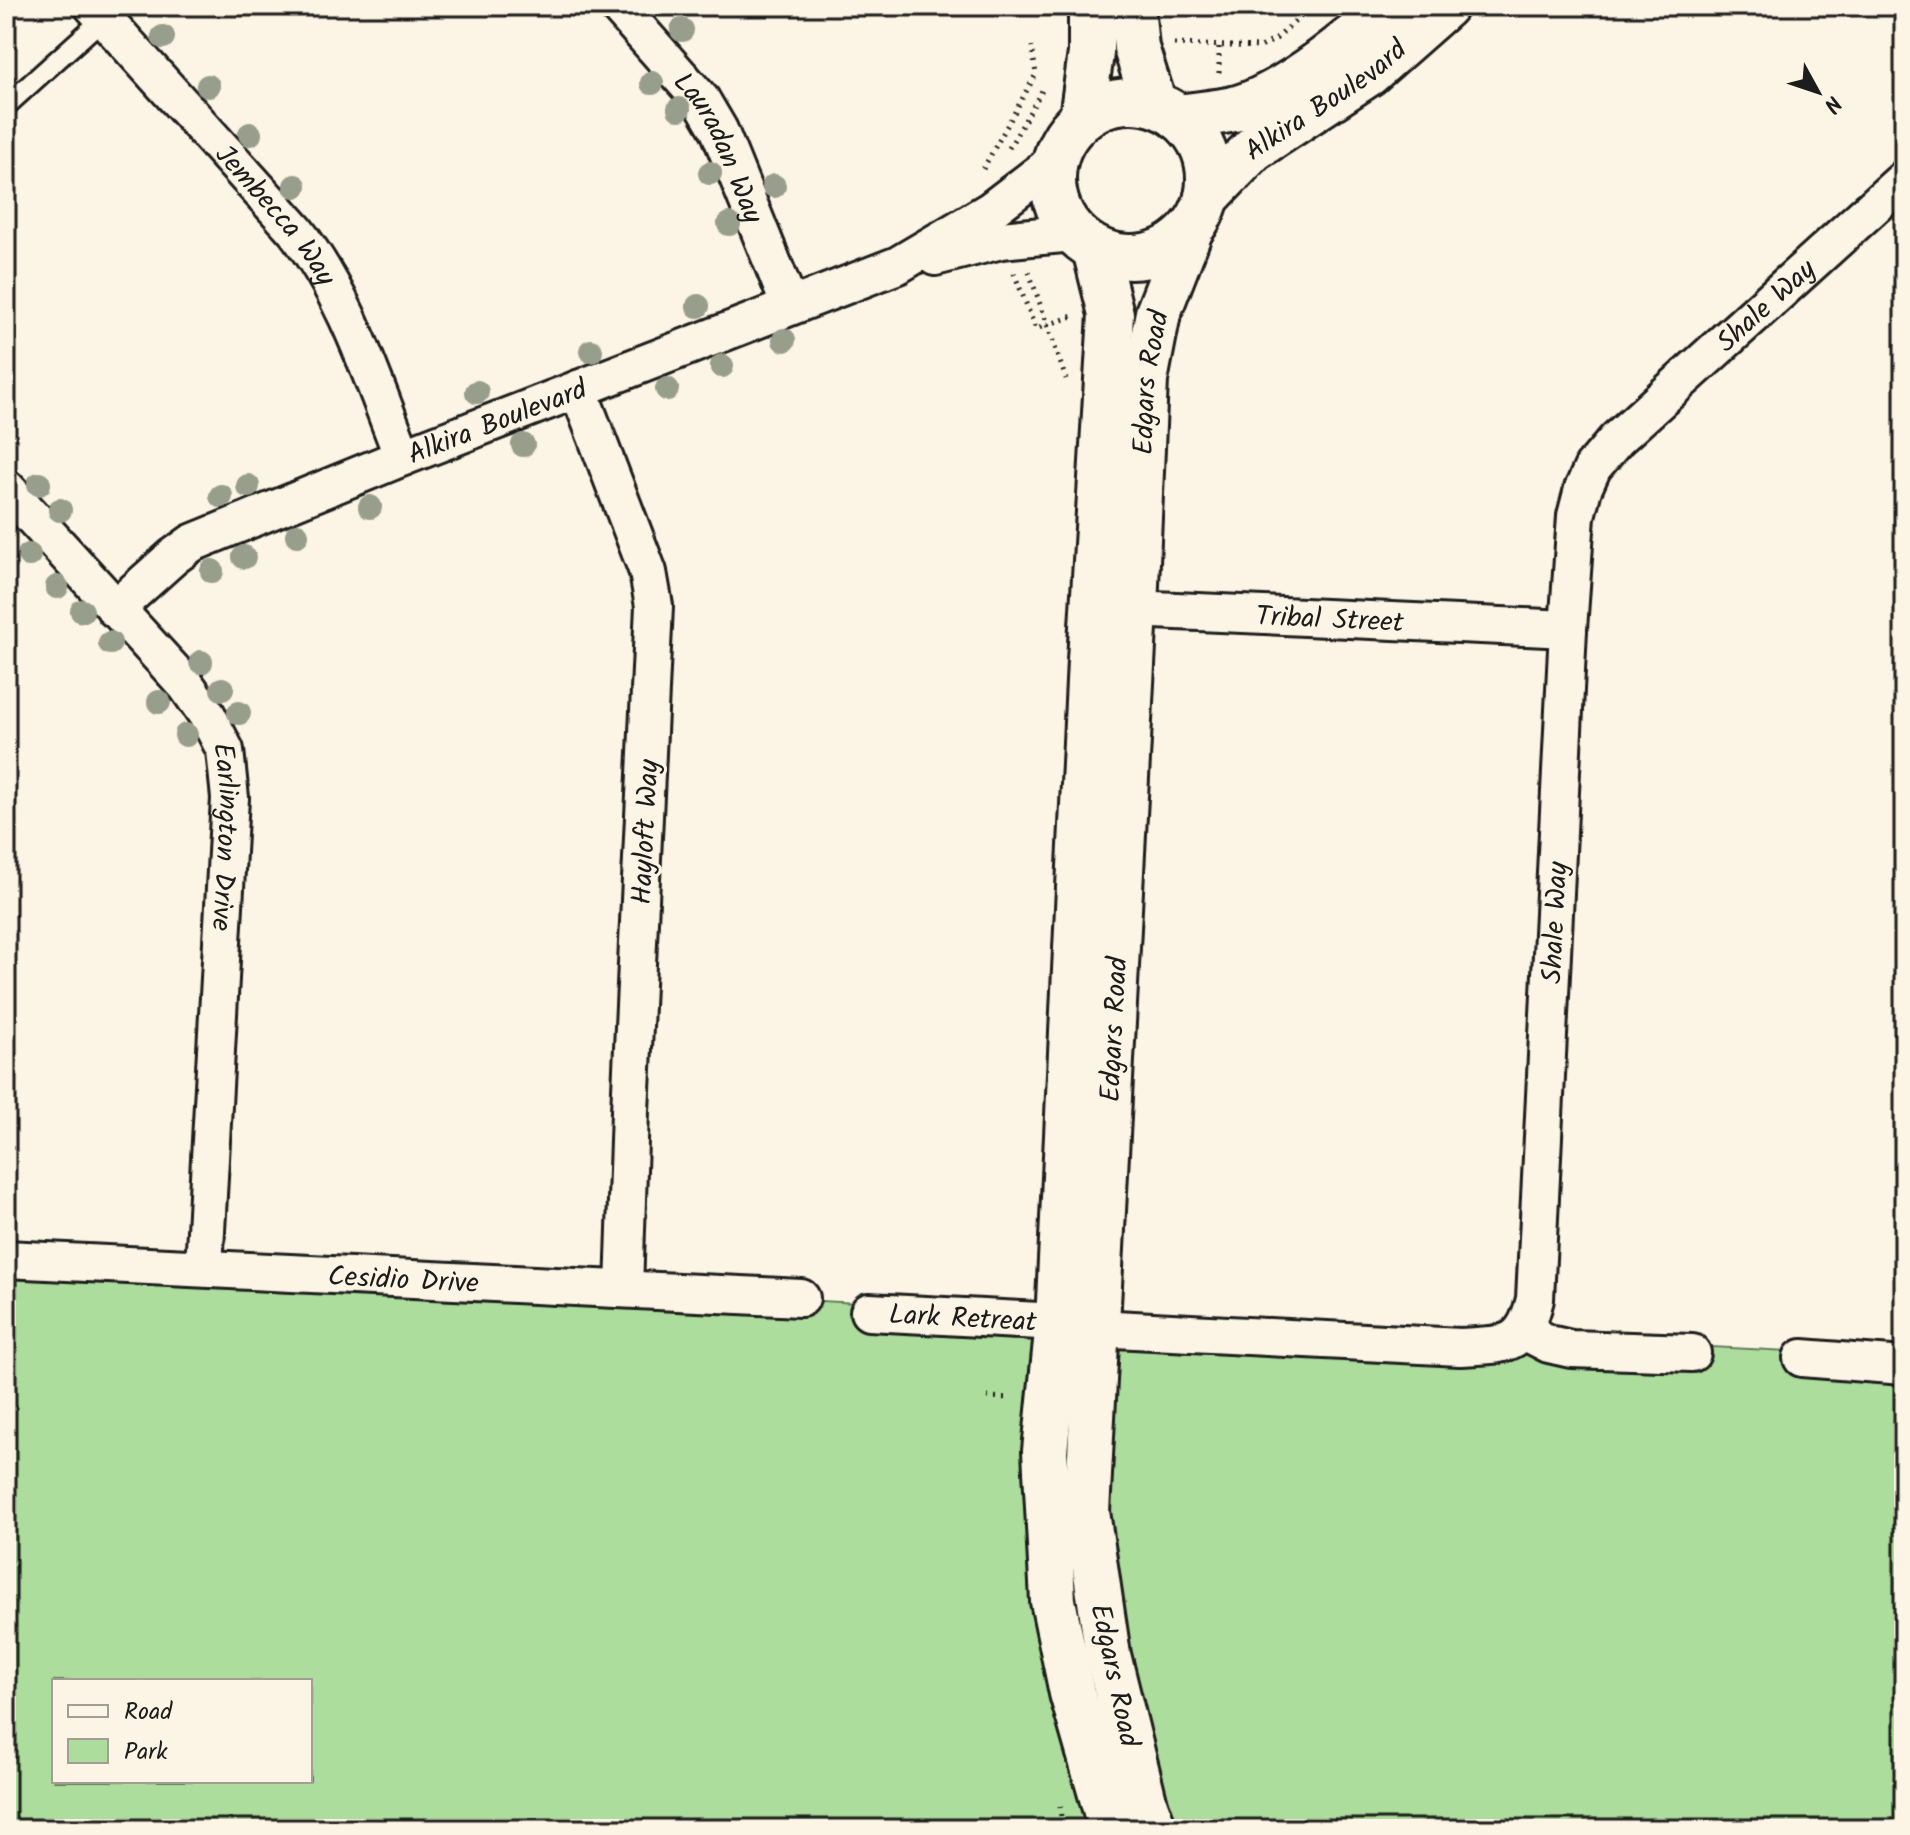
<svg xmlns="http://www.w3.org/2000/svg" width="1910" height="1835" viewBox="0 0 1910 1835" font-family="Kalam,sans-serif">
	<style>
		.green { fill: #acdd9d; stroke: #647c5c; stroke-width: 2; fill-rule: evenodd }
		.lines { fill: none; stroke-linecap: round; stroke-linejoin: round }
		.service-casing { stroke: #1c1c1c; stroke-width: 24 }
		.minor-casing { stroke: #1c1c1c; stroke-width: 42 }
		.tertiary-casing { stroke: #1c1c1c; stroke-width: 50 }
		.path { stroke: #1c1c1c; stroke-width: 5; stroke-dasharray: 2 6; stroke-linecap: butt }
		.service { stroke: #fcf5e5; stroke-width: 18 }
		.minor { stroke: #fcf5e5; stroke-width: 36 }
		.tertiary { stroke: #fcf5e5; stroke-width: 44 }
		.tree { fill: #989e8c }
		.labels { text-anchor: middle; stroke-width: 6; stroke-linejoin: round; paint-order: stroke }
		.street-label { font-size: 28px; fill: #1c1c1c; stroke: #fcf5e5 }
	</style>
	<rect width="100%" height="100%" fill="#fcf5e5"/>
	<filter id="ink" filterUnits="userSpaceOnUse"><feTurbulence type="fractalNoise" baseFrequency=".0125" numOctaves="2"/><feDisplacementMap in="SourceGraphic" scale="16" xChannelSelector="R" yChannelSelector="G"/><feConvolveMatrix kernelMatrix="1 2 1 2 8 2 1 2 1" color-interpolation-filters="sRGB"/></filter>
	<g filter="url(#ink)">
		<!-- green -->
		<path class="green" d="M6,1259L1904,1357V1829H6ZM54,1681H310V1781H54Z"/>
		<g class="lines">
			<!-- service casing -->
			<g class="service-casing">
				<path id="service" d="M6,106L108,14"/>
			</g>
			<!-- minor casing -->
			<g class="minor-casing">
				<g id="minor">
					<path id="s1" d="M93,6L295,230C347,296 372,379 403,457"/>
					<path id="s2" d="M618,6L702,101L719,130L790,306"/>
					<path d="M935,257L1001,240L1073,233"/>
					<path d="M578,389L648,572L654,606L630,1111L624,1289"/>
					<path id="s3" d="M6,488L186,685L207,715L225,750L230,798L204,1267"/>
					<path id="s4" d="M1110,608L1568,629"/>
					<path id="s5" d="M115,609L173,557L192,543L403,457L898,265L991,210L1055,161"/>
					<path id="s6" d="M6,1259L801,1298"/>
					<path id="s7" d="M869,1312L1058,1322L1096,1328L1460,1347C1505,1344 1523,1349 1535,1299L1568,629L1576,516L1583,489L1593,467L1617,439L1904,179"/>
					<path d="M1524,1331L1549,1344L1571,1349L1692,1353"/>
					<path d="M1802,1358L1904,1366"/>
				</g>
			</g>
			<!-- tertiary casing -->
			<g class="tertiary-casing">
				<g id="tertiary">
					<path d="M1132,6L1136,48L1154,104"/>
					<circle cx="1131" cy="179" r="78"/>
					<path d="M1178,117C1196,114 1216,113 1234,109C1284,96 1351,40 1389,6"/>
					<path d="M1082,118L1091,53V6"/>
					<path id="s8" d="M1207,197L1253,149L1369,73L1445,6"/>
					<path d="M1095,249L1111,314L1090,660L1058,1322L1045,1451L1053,1601L1072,1693L1111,1829"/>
					<path id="s9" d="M1154,1829L1145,1805L1108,1655L1087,1512L1135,608L1145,380L1158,313L1190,231"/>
				</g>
			</g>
			<!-- path -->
			<g class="path">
				<path d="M1174,44L1261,47L1276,39L1312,6"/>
				<path d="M1219,73V46"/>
				<path d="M1009,148L1044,87"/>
				<path d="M983,169L1036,74L1032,46"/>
				<path d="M1029,272L1066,379"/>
				<path d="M1014,273L1036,329L1073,316"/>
				<path d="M987,1397L1010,1398"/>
				<path d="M1060,1806L1062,1829"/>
			</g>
			<!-- service -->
			<use href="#service" class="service"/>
			<!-- minor -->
			<use href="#minor" class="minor"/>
			<!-- tertiary -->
			<use href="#tertiary" class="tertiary"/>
		</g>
		<!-- trees -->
		<g class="tree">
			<circle cx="682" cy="30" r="12"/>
			<circle cx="163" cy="37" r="12"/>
			<circle cx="652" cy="83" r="12"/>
			<circle cx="208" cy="86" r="12"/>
			<circle cx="679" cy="109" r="12"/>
			<circle cx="250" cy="134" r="12"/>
			<circle cx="710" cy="173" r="12"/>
			<circle cx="295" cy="186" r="12"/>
			<circle cx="774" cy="186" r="12"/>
			<circle cx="729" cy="224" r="12"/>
			<circle cx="698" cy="306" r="12"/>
			<circle cx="784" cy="340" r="12"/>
			<circle cx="591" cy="351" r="12"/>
			<circle cx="722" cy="366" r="12"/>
			<circle cx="667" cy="389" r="12"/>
			<circle cx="477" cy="392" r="12"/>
			<circle cx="523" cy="445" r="12"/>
			<circle cx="39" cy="484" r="12"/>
			<circle cx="248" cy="486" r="12"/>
			<circle cx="221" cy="496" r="12"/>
			<circle cx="370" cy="507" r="12"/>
			<circle cx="60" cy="510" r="12"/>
			<circle cx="297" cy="535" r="12"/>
			<circle cx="29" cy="555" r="12"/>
			<circle cx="244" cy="557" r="12"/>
			<circle cx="212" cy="571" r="12"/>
			<circle cx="57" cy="587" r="12"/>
			<circle cx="82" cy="611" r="12"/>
			<circle cx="110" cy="643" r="12"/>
			<circle cx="201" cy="662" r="12"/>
			<circle cx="222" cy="689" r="12"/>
			<circle cx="159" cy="702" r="12"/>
			<circle cx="239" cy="713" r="12"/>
			<circle cx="186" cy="735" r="12"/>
		</g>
	</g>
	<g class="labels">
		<!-- street labels -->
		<g class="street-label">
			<text dy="10" stroke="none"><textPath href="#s8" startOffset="154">Alkira Boulevard</textPath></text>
			<text dy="10" stroke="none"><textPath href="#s2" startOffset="176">Lauradan Way</textPath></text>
			<text dy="10" stroke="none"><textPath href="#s1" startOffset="278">Jembecca Way</textPath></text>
			<text dy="10" stroke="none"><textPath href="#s7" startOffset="1766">Shale Way</textPath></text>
			<text dy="10" stroke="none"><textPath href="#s9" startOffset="1456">Edgars Road</textPath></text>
			<text dy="10" stroke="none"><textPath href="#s5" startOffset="430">Alkira Boulevard</textPath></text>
			<text dy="10" stroke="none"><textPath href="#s4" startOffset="220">Tribal Street</textPath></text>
			<text transform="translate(644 832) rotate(-87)" y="10">Hayloft Way</text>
			<text dy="10" stroke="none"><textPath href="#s3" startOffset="430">Earlington Drive</textPath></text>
			<text dy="10" stroke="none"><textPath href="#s7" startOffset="1070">Shale Way</textPath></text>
			<text dy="10" stroke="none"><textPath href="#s9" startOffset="808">Edgars Road</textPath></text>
			<text dy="10" stroke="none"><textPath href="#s6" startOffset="398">Cesidio Drive</textPath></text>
			<text dy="10" stroke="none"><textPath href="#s7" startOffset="94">Lark Retreat</textPath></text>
			<text transform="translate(1116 1675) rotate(78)" y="10">Edgars Road</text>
		</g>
	</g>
	<!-- margin -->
	<rect width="1910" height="1835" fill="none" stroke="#fcf5e5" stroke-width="32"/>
	<rect x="16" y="16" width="1878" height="1803" fill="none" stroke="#1c1c1c" stroke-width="3" filter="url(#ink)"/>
	<!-- legend -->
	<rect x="52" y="1679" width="260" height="104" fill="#fcf5e5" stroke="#a29e95" stroke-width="2"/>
	<rect x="68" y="1705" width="40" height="12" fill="#fcf5e5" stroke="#a29e95" stroke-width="2"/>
	<text x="124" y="1719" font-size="24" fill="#1c1c1c">Road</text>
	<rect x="68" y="1739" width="40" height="24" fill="#acdd9d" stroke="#a29e95" stroke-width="2"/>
	<text x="124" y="1759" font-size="24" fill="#1c1c1c">Park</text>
	<!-- north arrow -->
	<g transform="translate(1818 92) rotate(130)" stroke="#fcf5e5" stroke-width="6" paint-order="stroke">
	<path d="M0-6L14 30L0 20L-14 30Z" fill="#1c1c1c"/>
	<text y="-12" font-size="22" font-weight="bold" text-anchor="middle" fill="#1c1c1c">N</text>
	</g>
</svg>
